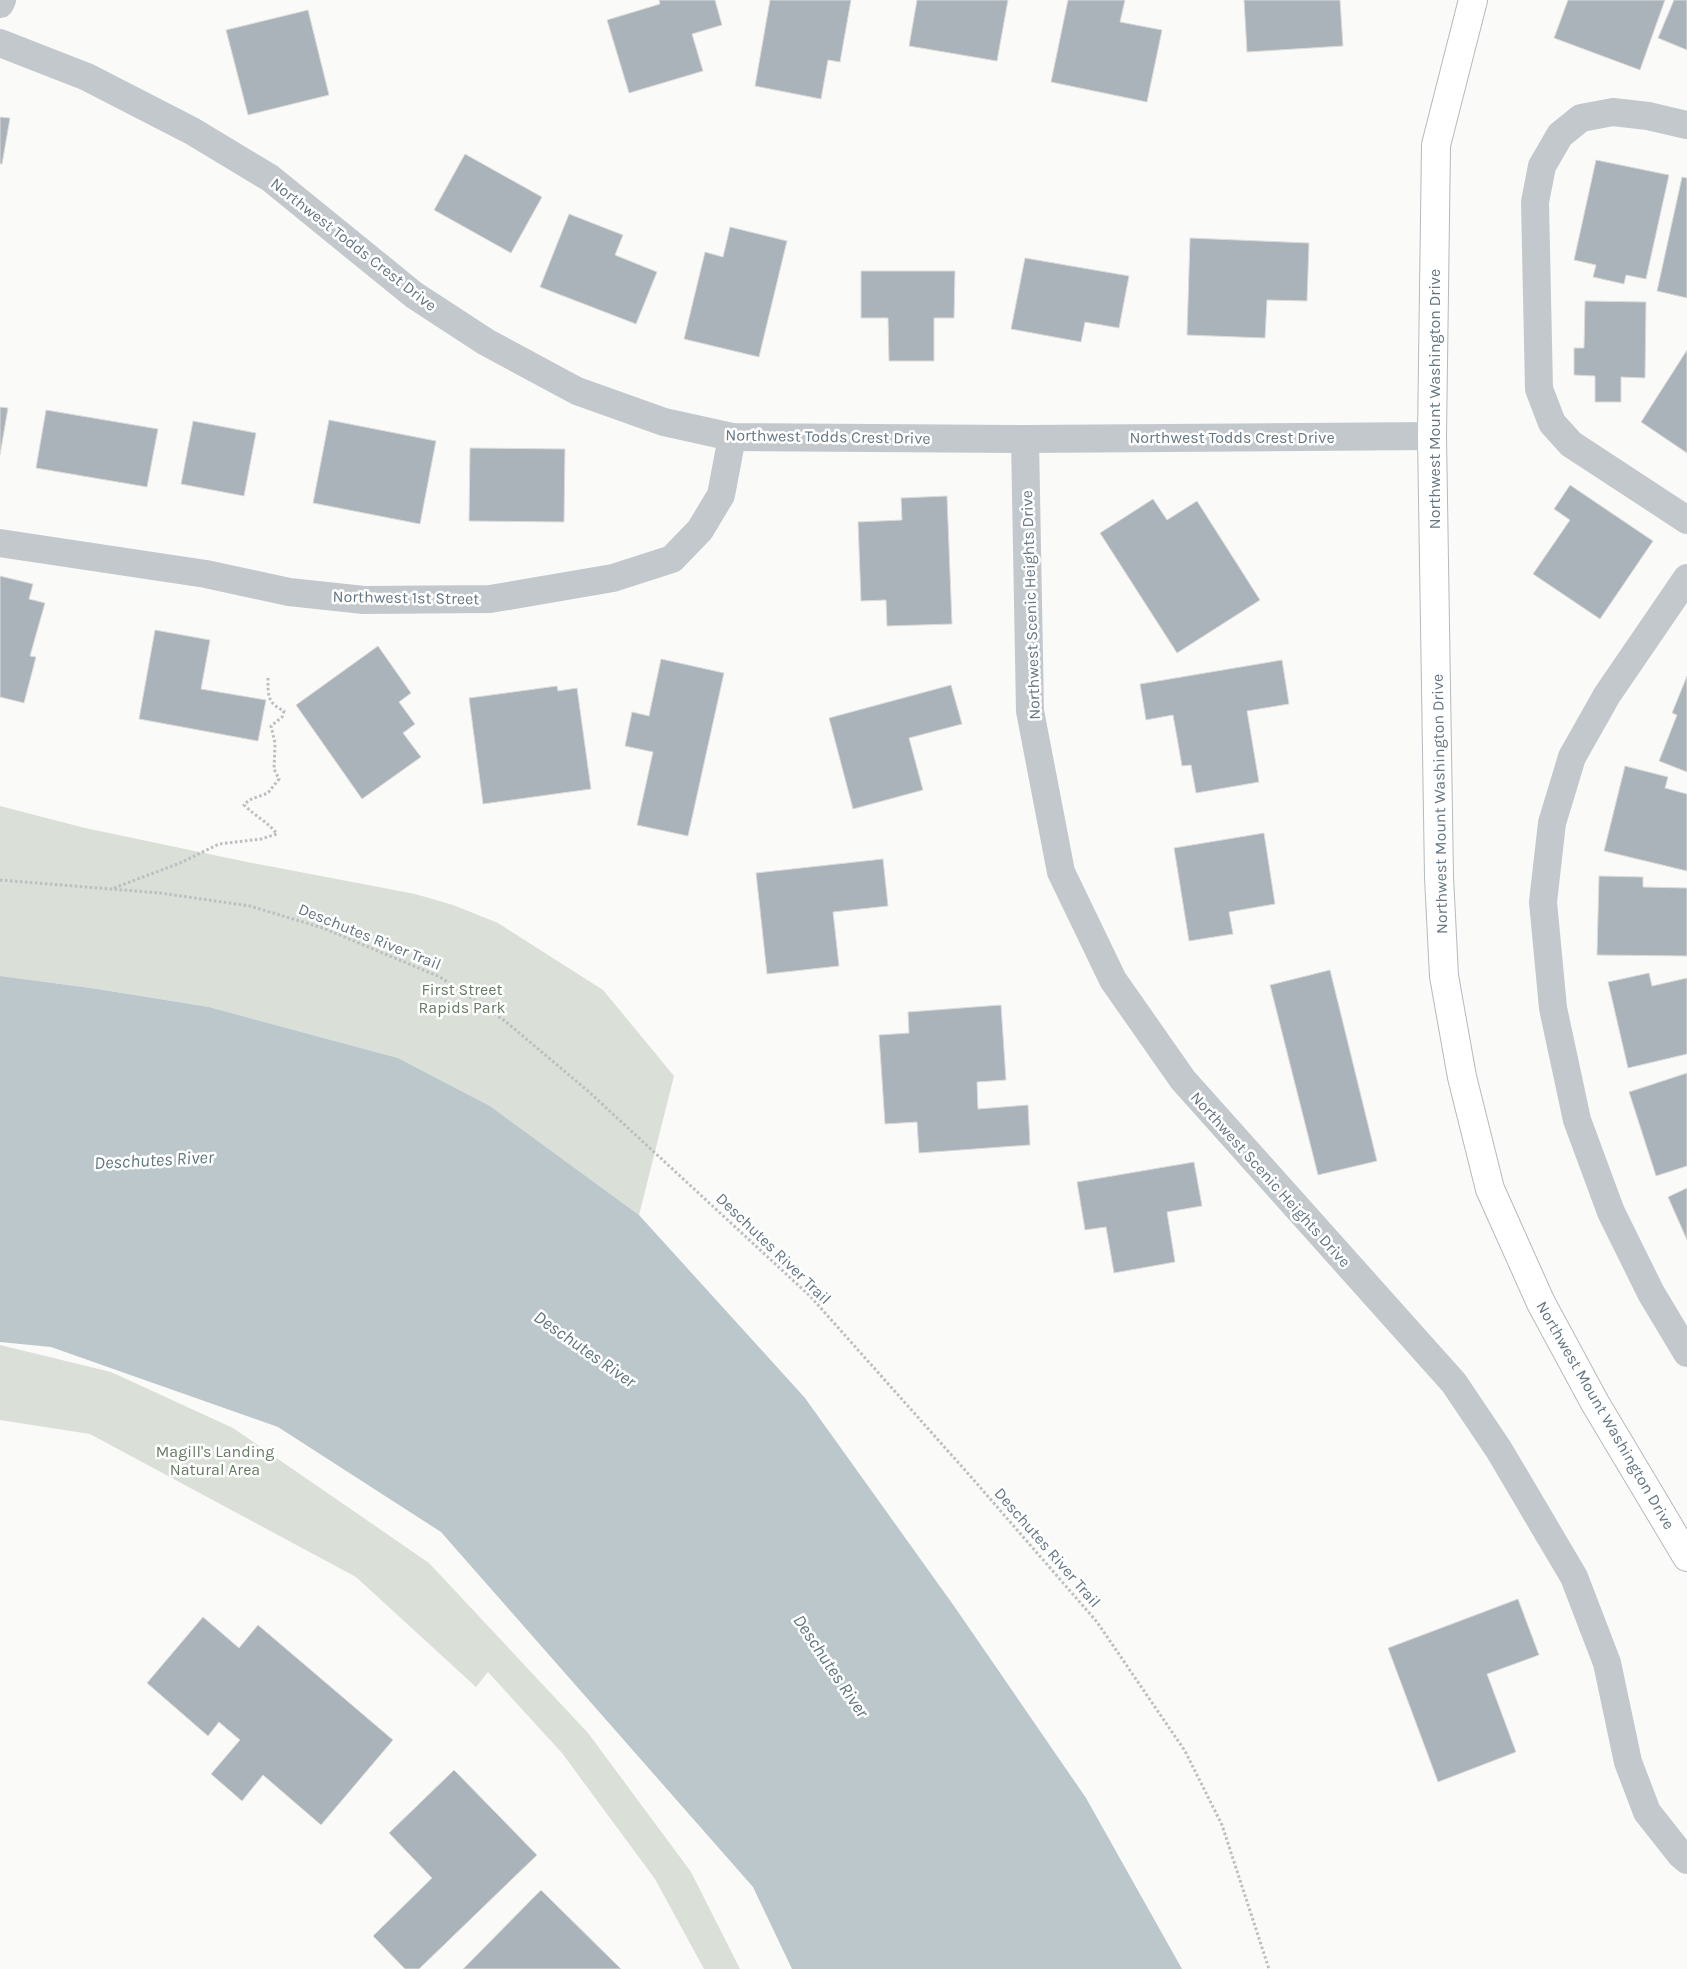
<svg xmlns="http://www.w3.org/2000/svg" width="1687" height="1969" viewBox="0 0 1687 1969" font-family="Karla,sans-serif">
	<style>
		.green { fill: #dadfd7 }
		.water { fill: #bbc7cb }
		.building { fill: #aab3b9; stroke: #dcdcda }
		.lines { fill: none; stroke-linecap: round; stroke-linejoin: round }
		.major-casing { stroke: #b5babe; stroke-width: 30 }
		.path { stroke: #bbbfc2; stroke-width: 3; stroke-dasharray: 2.5 2.5; stroke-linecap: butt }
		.minor { stroke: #c3c8cc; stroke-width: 28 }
		.major { stroke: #fff; stroke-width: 28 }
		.labels { text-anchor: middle; stroke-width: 5; stroke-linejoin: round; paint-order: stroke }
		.street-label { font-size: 16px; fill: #657683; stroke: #fff }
		.park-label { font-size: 16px; fill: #687a64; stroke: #fff }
		.water-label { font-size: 18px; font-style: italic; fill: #60757c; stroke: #fff }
	</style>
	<rect width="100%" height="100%" fill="#fafaf8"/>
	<!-- green -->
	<g class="green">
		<path d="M0,806L85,828L247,862L415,894L453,905L498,923L603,990L674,1076L639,1215L490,1106L398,1058L209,1007L91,988L0,976Z"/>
		<path d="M0,1345L111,1372L233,1428L429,1563L588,1733L691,1872L740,1969H704L655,1879L562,1753L488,1672L476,1687L356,1577L90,1434L0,1420Z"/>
	</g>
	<!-- water -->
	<path class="water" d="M0,976L91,988L209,1007L398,1058L490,1106L639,1215L805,1398L954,1606L1086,1798L1182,1969H792L753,1887L441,1532L278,1427L51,1347L0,1342Z"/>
	<!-- building -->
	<g class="building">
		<path d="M659,0H715L722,25L692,34L703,71L629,93L607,20L660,4Z"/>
		<path d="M770,0H851L840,62L828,60L821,99L755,86Z"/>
		<path d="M917,0H1008L997,61L909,46Z"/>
		<path d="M1068,0H1125L1120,22L1162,30L1147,102L1051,82Z"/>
		<path d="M1244,0H1340L1343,46L1247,52Z"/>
		<path d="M1568,0H1665L1640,70L1554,38Z"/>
		<path d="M1674,0H1687V50L1658,38Z"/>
		<path d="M308,10L329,95L248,115L226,30Z"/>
		<path d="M0,117L10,118L2,164H0Z"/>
		<path d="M465,154L542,197L511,253L434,210Z"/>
		<path d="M1596,160L1669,175L1646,279L1626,275L1624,284L1593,277L1596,265L1574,260Z"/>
		<path d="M1682,177L1687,178V298L1657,291Z"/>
		<path d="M569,214L623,235L615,255L657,272L636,324L540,287Z"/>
		<path d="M730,227L787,241L759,357L684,339L705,252L723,257Z"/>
		<path d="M1190,238L1309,243L1307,301L1267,300L1265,338L1187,335Z"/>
		<path d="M1025,258L1129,276L1119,328L1085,322L1081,342L1011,329Z"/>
		<path d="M861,271H955L954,318H934V361H889L888,318H861Z"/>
		<path d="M1585,301L1646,302L1645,378L1621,377V402H1595V376L1574,375V348H1584Z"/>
		<path d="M1687,350V453L1641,422Z"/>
		<path d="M0,407L8,408L0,455Z"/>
		<path d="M46,410L158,429L147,487L36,468Z"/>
		<path d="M329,420L436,441L420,524L313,503Z"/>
		<path d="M193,421L256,433L244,496L181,484Z"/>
		<path d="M470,448L565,449L564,522L469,521Z"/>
		<path d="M1570,485L1653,541L1600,619L1533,574L1570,520L1554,509Z"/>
		<path d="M947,496L952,624L887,626L886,600L861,601L858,522L902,520L901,498Z"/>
		<path d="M1153,499L1167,520L1197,501L1260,600L1177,653L1100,533Z"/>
		<path d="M0,576L33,584L29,599L45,603L30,656L36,657L24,703L0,697Z"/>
		<path d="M155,630L210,640L201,689L266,700L258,741L139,719Z"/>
		<path d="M378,646L411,693L399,702L415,724L403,733L421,757L362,799L296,705Z"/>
		<path d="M661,659L724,673L688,836L637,825L653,752L625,746L632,712L649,716Z"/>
		<path d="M1282,660L1289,704L1247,711L1259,782L1196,793L1191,765L1182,766L1173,715L1146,720L1140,684Z"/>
		<path d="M1687,676V772L1659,761L1677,715L1672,713Z"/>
		<path d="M951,685L962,724L909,738L923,790L853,809L829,718Z"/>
		<path d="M557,686L558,691L577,688L591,789L483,804L469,698Z"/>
		<path d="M1625,766L1668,777L1665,788L1687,794V871L1604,851Z"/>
		<path d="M1264,833L1275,904L1229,912L1233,934L1189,941L1174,848Z"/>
		<path d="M883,859L888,906L833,912L839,966L767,974L756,873Z"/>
		<path d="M1599,876L1643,877V887L1687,888V956L1597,955Z"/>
		<path d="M1330,970L1377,1161L1318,1175L1270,985Z"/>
		<path d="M1649,973L1652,986L1687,978V1054L1628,1068L1608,982Z"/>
		<path d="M1001,1005L1006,1080L977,1082L978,1109L1028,1105L1030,1145L919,1153L917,1122L885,1124L879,1035L909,1033L908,1012Z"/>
		<path d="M1687,1073V1166L1656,1176L1629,1092Z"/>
		<path d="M1194,1162L1202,1206L1167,1212L1175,1262L1114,1273L1106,1227L1085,1230L1077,1182Z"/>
		<path d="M1687,1188V1240L1668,1197Z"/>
		<path d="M1518,1599L1539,1655L1487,1674L1516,1752L1438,1782L1388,1648Z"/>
		<path d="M203,1617L239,1648L258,1625L393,1740L321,1825L263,1775L242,1801L211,1774L240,1740L219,1722L208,1736L147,1683Z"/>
		<path d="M454,1770L537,1855L419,1969H405L373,1936L432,1878L389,1833Z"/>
		<path d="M541,1890L621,1969H463Z"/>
	</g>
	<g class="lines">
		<!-- major casing -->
		<g class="major-casing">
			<path id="major" d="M1473,0L1436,145L1432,436L1439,877L1444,976L1462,1077L1490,1189L1541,1303L1595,1403L1687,1557"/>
		</g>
		<!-- path -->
		<g class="path">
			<path d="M0,880L160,893L250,906L323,928L440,977L505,1021L588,1091L810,1296L972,1478L1097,1622L1185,1751L1222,1825L1269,1969"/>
			<path d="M114,888L180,863L219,844L261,839L277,834C268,822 255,816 244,805L249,800L268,793L279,779L274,769L275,743L271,726L282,717L284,711C267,703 268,695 268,678"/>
		</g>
		<!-- minor -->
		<g class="minor">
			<path d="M0,4L2,0"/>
			<path d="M0,43L87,77L192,131L270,178L414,295L486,342L577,391L664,422L732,437L1025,439L1432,436"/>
			<path d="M1687,125L1648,116L1613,112L1581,118L1560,135L1542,166L1535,202L1539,389L1552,423L1571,444L1687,520"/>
			<path d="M1025,439L1030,711L1061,872L1113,980L1183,1080L1454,1383L1499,1450L1574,1577L1607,1663L1628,1762L1647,1812L1681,1855L1687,1860"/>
			<path d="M0,543L206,574L289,592L364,600L490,599L613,578L672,559L700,530L721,495L732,437"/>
			<path d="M1687,578L1607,695L1572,757L1552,823L1543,902L1553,1008L1577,1120L1611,1212L1651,1293L1687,1353"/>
		</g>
		<!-- major -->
		<use href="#major" class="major"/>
	</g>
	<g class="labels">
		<!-- street labels -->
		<g class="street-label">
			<text transform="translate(354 244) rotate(38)" y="6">Northwest Todds Crest Drive</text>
			<text transform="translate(1434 399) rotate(-90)" y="6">Northwest Mount Washington Drive</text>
			<text transform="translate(828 436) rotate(1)" y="6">Northwest Todds Crest Drive</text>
			<text x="1232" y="443">Northwest Todds Crest Drive</text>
			<text transform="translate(406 597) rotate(1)" y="6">Northwest 1st Street</text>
			<text transform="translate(1030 605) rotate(-92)" y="6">Northwest Scenic Heights Drive</text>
			<text transform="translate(1439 804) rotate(-91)" y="6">Northwest Mount Washington Drive</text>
			<text transform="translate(370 936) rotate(22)" y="6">Deschutes River Trail</text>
			<text transform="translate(1271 1179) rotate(48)" y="6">Northwest Scenic Heights Drive</text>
			<text transform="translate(774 1248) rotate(44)" y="6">Deschutes River Trail</text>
			<text transform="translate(1606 1415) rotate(60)" y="6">Northwest Mount Washington Drive</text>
			<text transform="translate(1048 1547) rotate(49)" y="6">Deschutes River Trail</text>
		</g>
		<!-- park labels -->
		<g class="park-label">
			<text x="462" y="995">First Street<tspan x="462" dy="18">Rapids Park</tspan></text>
			<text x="215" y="1457">Magill's Landing<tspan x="215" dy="18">Natural Area</tspan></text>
		</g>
		<!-- water labels -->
		<g class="water-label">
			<text transform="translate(154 1160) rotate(-3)" y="6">Deschutes River</text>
			<text transform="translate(585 1349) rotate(35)" y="6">Deschutes River</text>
			<text transform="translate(831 1666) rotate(56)" y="6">Deschutes River</text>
		</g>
	</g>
</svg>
